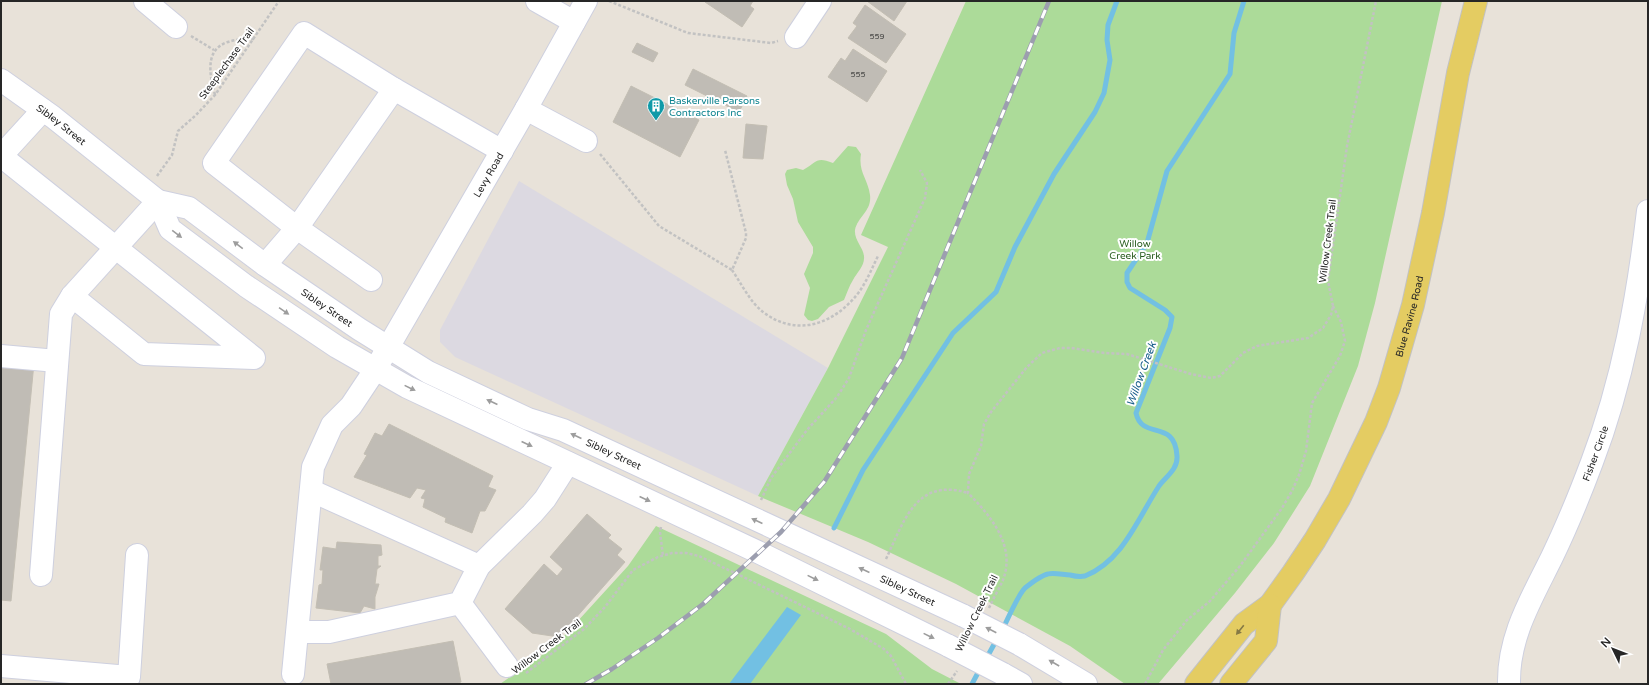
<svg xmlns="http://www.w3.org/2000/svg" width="1649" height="685" viewBox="0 0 1649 685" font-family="'Varela Round',sans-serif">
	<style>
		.industrial { fill: #dcd9e1 }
		.green { fill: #acdb99 }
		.water { fill: #72c0e3 }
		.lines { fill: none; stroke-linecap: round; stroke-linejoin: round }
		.stream { stroke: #72c0e3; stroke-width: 5 }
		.building { fill: #c0bcb5; stroke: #c3beb3 }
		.minor-casing { stroke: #ced0df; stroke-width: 24 }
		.major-casing { stroke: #c2c2c2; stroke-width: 24 }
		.path { stroke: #c2c2c2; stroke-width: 2.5; stroke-dasharray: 3 2; stroke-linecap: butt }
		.minor { stroke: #fff; stroke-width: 22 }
		.major { stroke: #e4cc62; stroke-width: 22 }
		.rail-casing { stroke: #9c9eaf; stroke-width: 4.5 }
		.rail { stroke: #fff; stroke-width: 3; stroke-dasharray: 9; stroke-linecap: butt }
		.minor-bridge-casing { stroke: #ced0df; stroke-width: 24; stroke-linecap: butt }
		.minor-bridge { stroke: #fff; stroke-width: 22 }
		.oneway { fill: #9d9d9d }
		.oneway2 { fill: #857944 }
		.labels { text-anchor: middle; stroke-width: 4; stroke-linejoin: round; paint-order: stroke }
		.number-label { font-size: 8px; fill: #4c4c4a }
		.street-label { font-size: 10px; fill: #262626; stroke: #fff }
		.culture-label { font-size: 10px; fill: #0d838f; stroke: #fff; text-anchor: start }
		.park-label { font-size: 10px; fill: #285c1e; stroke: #fff }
		.water-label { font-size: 11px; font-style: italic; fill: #175d8a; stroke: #fff }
	</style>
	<rect width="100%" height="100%" fill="#e8e2d9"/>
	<!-- industrial -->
	<path class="industrial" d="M519,181L828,368L758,496L455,357L440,342V330Z"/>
	<!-- green -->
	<g class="green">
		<path d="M966,1H1442L1375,303L1358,366L1310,486L1274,543L1235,593L1158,684H1125L1070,646L956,584L868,542L758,496L828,368L888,247L861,235Z"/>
		<path d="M848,146L856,147L861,154C858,172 868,179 870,195C872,211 858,216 855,230C854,240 863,247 864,256C865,266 857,272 853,280C849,286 847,293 844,300L829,307L818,319L812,321L808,320L804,315L810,288L804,274L813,253V247L798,222L793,199L787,185L785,174L787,170L796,168L803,170C817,162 816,156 833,163Z"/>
		<path d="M656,526L886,634L932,669L961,684H500L555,646L628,566Z"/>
	</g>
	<!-- water -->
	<path class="water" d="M787,607L801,615L750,684H729Z"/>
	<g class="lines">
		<!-- stream -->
		<g class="stream">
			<path d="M834,528L863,470L953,333L996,292L1015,247L1054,174L1095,112L1104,93L1110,60L1107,40L1108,25L1117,1"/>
			<path d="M1002,631C1007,620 1018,595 1025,588C1030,584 1042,575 1048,574C1054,572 1064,575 1070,575C1074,576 1080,577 1085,576C1123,561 1138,518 1159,486C1165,477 1178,470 1177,456C1175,418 1142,441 1136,413L1170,328L1172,317L1165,310L1130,288L1127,282V273L1147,243L1167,171L1230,74L1234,33L1244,1"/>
			<path d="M986,659L997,639"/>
			<path d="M972,684L981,667"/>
		</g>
	</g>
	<!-- building -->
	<g class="building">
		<path d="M706,1H753L750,6L754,9L742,27L705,2Z"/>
		<path d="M867,1H907L894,21Z"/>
		<path d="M865,5L906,34L886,63L848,38L857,26L853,23Z"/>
		<path d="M637,43L658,53L653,62L632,52Z"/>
		<path d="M853,49L887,71L867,102L828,77L841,58L845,61Z"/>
		<path d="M693,69L747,96L739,112L685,85Z"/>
		<path d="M631,86L699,120L680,157L613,122Z"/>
		<path d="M746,124L767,126L763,159L743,158Z"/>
		<path d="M1,360L34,363L11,601L1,600Z"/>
		<path d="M389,424L493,476L488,487L496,490L485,511H480L472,533L445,522L446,518L423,507L425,499L421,498L426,490L417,488L410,498L354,477L367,455L364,454L375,433L382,436Z"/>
		<path d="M587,514L611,535L608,538L622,549L617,555L625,562L559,637L532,633L505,609L544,564L557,576L563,569L550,557Z"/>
		<path d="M337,542L381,545L382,555L378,556V566H381L377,569L375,584H379L375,597V609L364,606L360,613L316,608L319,585L322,584L323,570H320L323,547L336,549Z"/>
		<path d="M453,641L461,682L456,684H331L327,664Z"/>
	</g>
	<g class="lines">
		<!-- minor casing -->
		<g class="minor-casing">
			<g id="minor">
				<path d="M145,1L176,27"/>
				<path d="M537,1L574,22"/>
				<path d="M796,37L820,1"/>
				<path id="s1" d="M1,80L53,117L158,201L170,229L246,286L337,347L407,387L760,553L949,646"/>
				<path d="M526,109L586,141"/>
				<path d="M43,110L1,156L254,358L144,354L72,296"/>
				<path id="s2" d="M158,201L189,208L265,265L359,329L428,372L528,419L563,430L964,616"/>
				<path d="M265,265L297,228L394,89L502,151"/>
				<path d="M371,280L297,228L214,163L304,33L394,89"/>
				<path d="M1,356L57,361"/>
				<path d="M479,566L532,514L545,499L568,463"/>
				<path d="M41,575L61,314L72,296L158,201"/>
				<path d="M460,603L507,666"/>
				<path d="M298,632H329L460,603L479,566L312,491"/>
				<path d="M1019,644L1086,684"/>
				<path d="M1,666L129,677L137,555"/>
				<path id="s3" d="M293,674L313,467L332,425L351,406L375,370L526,109L586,1"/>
				<path d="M1003,674L1021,684"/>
				<path id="s4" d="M1509,684C1508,636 1532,598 1552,557C1567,526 1580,494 1592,462C1623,381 1638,296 1648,211"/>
			</g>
		</g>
		<!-- major casing -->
		<g class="major-casing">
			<g id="major">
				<path id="s5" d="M1196,684L1244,624L1270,605L1293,573L1315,540L1339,499L1376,422L1389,388L1413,305L1433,213L1458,73L1476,1"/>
				<path d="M1231,684L1266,641L1270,605"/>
			</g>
		</g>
		<!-- path -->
		<g class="path">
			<path d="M609,1L688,33L771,43L778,41"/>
			<path d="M191,36L214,50"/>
			<path d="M215,95C204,56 211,38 254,39"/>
			<path d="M600,154L659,226L732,270L746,238V233L725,150"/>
			<path d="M157,176L172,155L178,131L196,115L215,95L279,1"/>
			<path d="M732,270C741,283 750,302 763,312C797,338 835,324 859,292C867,281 872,268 878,256"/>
			<path d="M761,500L771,478L807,430L837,397L849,378L866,330L925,198L927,183L920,170"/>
			<path d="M661,527L660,532L663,556"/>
			<path d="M886,559C904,521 916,477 968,493"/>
			<path d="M735,573L744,566"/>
			<path d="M989,608C993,599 999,589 1003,580C1016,546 991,516 968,493L969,474L981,446L984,424L991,412L1027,367L1042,353L1060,348H1071L1104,353L1127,354L1191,374L1211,378L1220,376L1243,353L1257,346L1308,338L1323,328L1331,315L1333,306L1328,281L1347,146L1376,1"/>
			<path d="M526,673L584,629L605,607L633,570L658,557L672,553H686L699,556L737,574L850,629L884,649L891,656L906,684"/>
			<path d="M948,684L957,671"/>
			<path d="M1145,684L1163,650L1187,620L1210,601L1240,566L1282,508L1292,491L1299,475L1306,451L1312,403L1340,356L1345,341L1341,322L1333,306"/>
		</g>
		<!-- minor -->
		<use href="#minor" class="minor"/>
		<!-- major -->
		<use href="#major" class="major"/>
		<!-- rail casing -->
		<g class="rail-casing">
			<path id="rail" d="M586,684L612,669L658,638L703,604L781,532L824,482L902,358L1049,1"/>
		</g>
		<!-- rail -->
		<use href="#rail" class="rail"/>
		<!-- minor-bridge casing -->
		<g class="minor-bridge-casing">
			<g id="minor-bridge">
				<path d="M964,616L1019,644"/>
				<path d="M949,646L1003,674"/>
			</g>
		</g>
		<!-- minor-bridge -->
		<use href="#minor-bridge" class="minor-bridge"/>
	</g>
	<!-- one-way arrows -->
	<defs><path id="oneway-solid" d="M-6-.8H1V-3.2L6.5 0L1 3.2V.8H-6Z"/></defs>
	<g class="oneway">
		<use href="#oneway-solid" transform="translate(177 234) rotate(37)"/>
		<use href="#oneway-solid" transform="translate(238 245) rotate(-143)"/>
		<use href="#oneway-solid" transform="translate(284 311) rotate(34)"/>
		<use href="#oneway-solid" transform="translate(410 388) rotate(26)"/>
		<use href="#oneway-solid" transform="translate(492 402) rotate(-155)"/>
		<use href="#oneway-solid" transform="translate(576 436) rotate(-155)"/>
		<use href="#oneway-solid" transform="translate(527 444) rotate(25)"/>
		<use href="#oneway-solid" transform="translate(645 499) rotate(25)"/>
		<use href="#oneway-solid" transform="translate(757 521) rotate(-155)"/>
		<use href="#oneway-solid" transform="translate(864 570) rotate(-155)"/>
		<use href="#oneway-solid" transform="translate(813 578) rotate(26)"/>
		<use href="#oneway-solid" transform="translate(991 630) rotate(-153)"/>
		<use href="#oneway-solid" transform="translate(929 636) rotate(26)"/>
		<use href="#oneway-solid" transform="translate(1054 663) rotate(-150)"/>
	</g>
	<use class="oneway2" href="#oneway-solid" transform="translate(1240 630) rotate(129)"/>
	<!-- icons -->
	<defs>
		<g id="building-pin" transform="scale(0.9)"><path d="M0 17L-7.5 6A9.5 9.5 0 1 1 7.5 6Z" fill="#0f9aa8" stroke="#fff"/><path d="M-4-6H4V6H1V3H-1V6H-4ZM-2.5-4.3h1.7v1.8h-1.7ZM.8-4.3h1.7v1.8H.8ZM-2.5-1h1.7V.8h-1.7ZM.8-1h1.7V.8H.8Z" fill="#fff"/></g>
	</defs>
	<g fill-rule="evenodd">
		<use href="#building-pin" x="656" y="106"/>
	</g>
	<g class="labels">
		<!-- number labels -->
		<g class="number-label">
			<text x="877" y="39">559</text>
			<text x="858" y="77">555</text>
		</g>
		<!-- street labels -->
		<g class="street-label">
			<text transform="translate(226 63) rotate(-54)" y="4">Steeplechase Trail</text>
			<text dy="4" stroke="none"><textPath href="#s1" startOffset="75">Sibley Street</textPath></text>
			<text dy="4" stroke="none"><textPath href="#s3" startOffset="550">Levy Road</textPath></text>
			<text transform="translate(1327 241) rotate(-83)" y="4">Willow Creek Trail</text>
			<text dy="4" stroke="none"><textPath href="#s2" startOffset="202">Sibley Street</textPath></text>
			<text dy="4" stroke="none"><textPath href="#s5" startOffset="432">Blue Ravine Road</textPath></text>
			<text dy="4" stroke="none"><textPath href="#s4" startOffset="248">Fisher Circle</textPath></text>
			<text dy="4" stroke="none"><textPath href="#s2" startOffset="525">Sibley Street</textPath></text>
			<text dy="4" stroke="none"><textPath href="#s2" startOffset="849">Sibley Street</textPath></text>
			<text transform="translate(976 613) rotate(-64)" y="4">Willow Creek Trail</text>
			<text transform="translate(546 646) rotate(-37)" y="4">Willow Creek Trail</text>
		</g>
		<!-- culture labels -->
		<g class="culture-label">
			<text x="669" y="104">Baskerville Parsons<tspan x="669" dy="12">Contractors Inc</tspan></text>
		</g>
		<!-- park labels -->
		<g class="park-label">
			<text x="1135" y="247">Willow<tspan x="1135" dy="12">Creek Park</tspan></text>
		</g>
		<!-- water labels -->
		<g class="water-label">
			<text transform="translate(1141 374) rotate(-70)" y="4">Willow Creek</text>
		</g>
	</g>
	<!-- border -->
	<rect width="1649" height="685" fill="none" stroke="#262626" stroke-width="4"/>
	<!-- north arrow -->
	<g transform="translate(1613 649) rotate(313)" stroke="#ffffff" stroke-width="3" paint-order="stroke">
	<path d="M0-3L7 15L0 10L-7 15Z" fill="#262626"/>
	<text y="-6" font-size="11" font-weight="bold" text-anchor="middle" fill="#262626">N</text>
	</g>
</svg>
